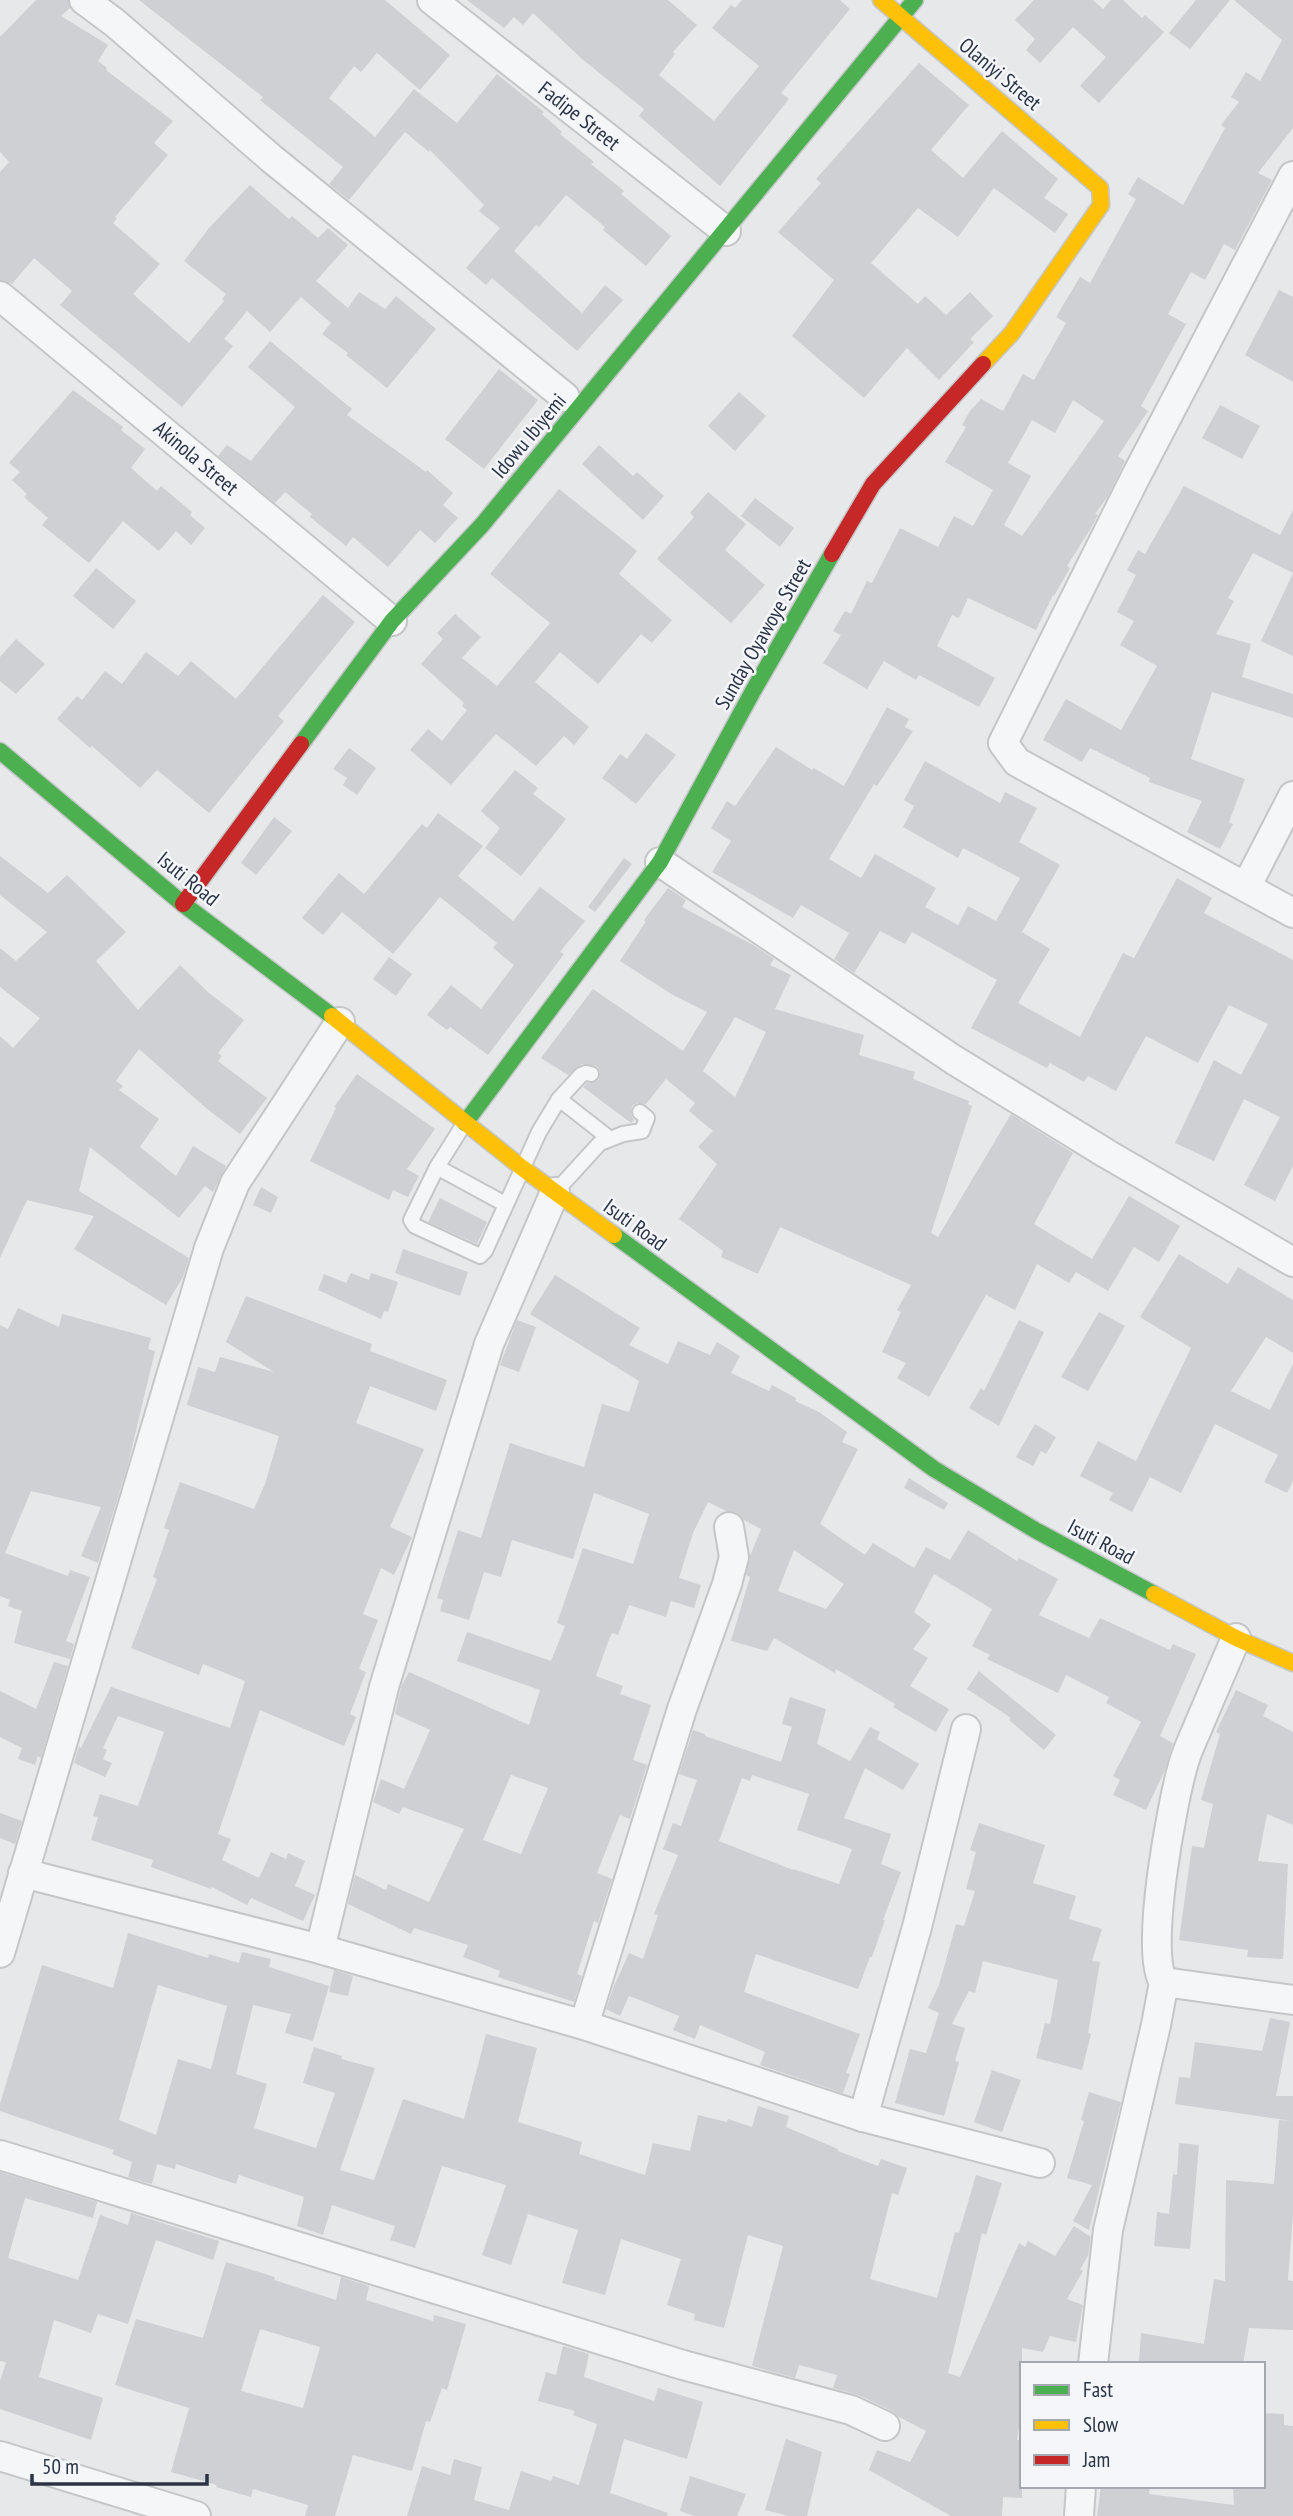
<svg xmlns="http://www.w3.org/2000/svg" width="1293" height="2516" viewBox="0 0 1293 2516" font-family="'PT Sans Narrow',sans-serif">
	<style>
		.building { fill: #ced0d3; fill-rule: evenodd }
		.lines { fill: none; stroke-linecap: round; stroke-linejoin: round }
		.lane-casing { stroke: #c4c6c8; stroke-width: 18 }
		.street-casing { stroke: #c4c6c8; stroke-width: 32 }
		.fast-casing { stroke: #c4c6c8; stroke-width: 19 }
		.slow-casing { stroke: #c4c6c8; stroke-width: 19 }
		.jam-casing { stroke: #c4c6c8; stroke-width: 19 }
		.lane { stroke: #f5f6f7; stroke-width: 14 }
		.street { stroke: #f5f6f7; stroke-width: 28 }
		.fast { stroke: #4caf50; stroke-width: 16 }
		.slow { stroke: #ffc107; stroke-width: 16 }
		.jam { stroke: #c62828; stroke-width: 16 }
		.labels { text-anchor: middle; stroke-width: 5; stroke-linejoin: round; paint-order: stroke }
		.street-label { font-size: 21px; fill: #2b3445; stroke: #f4f6f9 }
	</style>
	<rect width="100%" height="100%" fill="#e6e8ea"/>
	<!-- building -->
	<g class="building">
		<path d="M36,0H68L70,8L61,16L108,45L98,61L107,68L106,70L173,121L154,143L168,155L115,217L117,218L113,223L160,264L133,294L189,343L224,301L222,299L226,294L184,261L209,228L250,185L289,219L292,216L318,238L328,228L348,245L316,281L348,308L359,292L385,309L396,296L436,329L387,388L346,355L348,353L322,334L331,323L301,297L270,332L247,311L224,339L233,346L182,407L60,305L72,291L34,258L12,284L0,280V172L9,162L0,152V37Z"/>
		<path d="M139,0H385L450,55L420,90L377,53L361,72L354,66L329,98L375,137L414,89L457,123L497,74L544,112L542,114L562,132L560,134L594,162L591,164L624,191L621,194L671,236L646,266L603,230L605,227L566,195L539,227L536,225L514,251L582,313L605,285L623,300L577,351L492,278L486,285L466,268L500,228L479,211L484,205L430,150L429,152L405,132L349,200L329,184L343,167L260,100L263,97Z"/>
		<path d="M467,0H668L697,25L673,52L675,54L659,75L714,121L759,66L712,28L731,5L735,8L742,0H840L850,9L781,93L789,99L720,186L639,116L644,109L582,59L533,13L523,25L514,17L504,28Z"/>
		<path d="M1034,0H1093L1103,9L1111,0H1123L1142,18L1145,15L1164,32L1099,103L1080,86L1106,57L1073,27L1040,63L1026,50L1035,39L1015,20Z"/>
		<path d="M1196,0H1230L1190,49L1169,33Z"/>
		<path d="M1234,0H1293V128L1258,173L1272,180L1235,250L1224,244L1205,280L1191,272L1168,314L1186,324L1141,406L1148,411L1118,456L1125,461L1108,496L1095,514L1098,515L1091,528L1067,566L1070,568L1054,596L1053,595L1036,630L968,598L959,618L952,615L937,646L995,678L979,707L919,675L916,680L884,661L867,689L823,663L841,635L833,631L845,611L851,614L867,581L872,583L900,528L938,547L954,516L973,526L993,490L945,462L966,427L962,425L970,411L981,399L1003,411L1023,374L1034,380L1066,323L1056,317L1080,277L1090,283L1136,199L1128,194L1138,177L1183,205L1225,128L1221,125L1239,102L1231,97L1246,72L1260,81L1282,40ZM1073,400L1104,421L1022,536L1004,525L1031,476L1008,463L1032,420L1055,433Z"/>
		<path d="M919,63L969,105L931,150L963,178L1002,131L1058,179L1044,198L1068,214L1055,233L994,188L958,237L918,208L871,263L918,304L925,296L946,315L970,292L993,316L970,339L974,342L939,380L907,348L864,398L792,336L834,280L778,232L821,183L816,179Z"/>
		<path d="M1279,290L1293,297V382L1245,355Z"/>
		<path d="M270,341L352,409L347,415L426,472L427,470L453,493L443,505L458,518L435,543L420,530L388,567L353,537L346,546L310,517L312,514L285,492L275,503L218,456L227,445L251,461L295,407L248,367Z"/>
		<path d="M499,369L538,400L484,469L445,439Z"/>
		<path d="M73,390L123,427L121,430L145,449L131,468L157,491L161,486L192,512L190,515L205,528L191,545L176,531L159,551L123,521L89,563L42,525L48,518L24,497L27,494L12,480L20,472L9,463Z"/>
		<path d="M739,392L766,416L735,451L708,426Z"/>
		<path d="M1220,405L1260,426L1242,459L1202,438Z"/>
		<path d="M599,445L633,476L637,472L664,496L643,520L582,464Z"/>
		<path d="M1184,486L1280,535L1293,510V656L1261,641L1293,573L1253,553L1228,598L1234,601L1216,634L1251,644L1242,677L1293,694V718L1212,692L1191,759L1245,779L1229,822L1233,824L1220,849L1187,832L1202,801L1149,782L1150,778L1090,748L1082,762L1043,740L1066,699L1121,730L1157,666L1120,645L1134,621L1117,612L1136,575L1127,570L1138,550L1145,554Z"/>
		<path d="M559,489L637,551L619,574L672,620L652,643L641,634L598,684L560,652L535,682L589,727L574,745L564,736L536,766L496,734L451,785L410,750L428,729L442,741L467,710L462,706L464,703L421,664L443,639L437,633L455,614L481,637L462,658L497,686L550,623L490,574Z"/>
		<path d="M708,492L746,524L725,550L765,585L731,623L657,559L694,517L690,513Z"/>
		<path d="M755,498L794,528L780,547L741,516Z"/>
		<path d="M96,568L136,601L113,629L73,596Z"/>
		<path d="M323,595L355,622L278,716L284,721L209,813L157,770L140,788L92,746L90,748L57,719L77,696L82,700L105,671L122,684L146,652L178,676L191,661L236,699Z"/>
		<path d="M16,639L45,664L16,694L0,681V657Z"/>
		<path d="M887,707L909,719L905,727L913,731L877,786L874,784L829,859L861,878L875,854L936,888L925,907L958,925L968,906L996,921L1020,878L963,848L958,858L903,827L914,806L904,800L925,761L1000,803L1005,792L1037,808L1019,842L1060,865L1022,932L1050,949L1018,1003L1080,1037L1123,953L1134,958L1177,878L1212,898L1204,913L1293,960V1166L1275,1201L1244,1185L1280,1117L1244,1099L1214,1161L1175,1143L1214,1060L1241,1075L1268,1024L1229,1005L1198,1063L1146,1036L1116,1091L1088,1076L1084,1082L1050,1063L1047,1068L971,1028L997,980L944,950L912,932L905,944L880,931L854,973L834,959L849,933L801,905L793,918L712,872L731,841L711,828L727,801L735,806L776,747L812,770L814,768L844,786Z"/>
		<path d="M646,733L676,755L636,804L602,778L620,754L627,759Z"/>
		<path d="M349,748L376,768L357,795L343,785L347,778L333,769Z"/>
		<path d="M515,770L538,788L533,794L566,819L521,876L485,848L500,828L481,811Z"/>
		<path d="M438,813L483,846L458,876L513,921L540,887L585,921L560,952L564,954L488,1055L450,1027L447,1030L427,1015L451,985L481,1009L514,965L493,948L497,943L440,897L393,954L342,912L323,935L302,918L339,873L364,894L422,824L427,828Z"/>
		<path d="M274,817L292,831L256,875L241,863Z"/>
		<path d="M0,856L48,893L67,875L126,932L96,961L138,1010L180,965L209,993L244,1020L218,1053L222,1056L218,1061L267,1098L240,1134L206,1108L139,1049L116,1081L123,1086L119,1090L159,1119L140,1147L176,1176L193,1146L226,1166L213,1192L205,1186L179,1218L90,1147L79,1191L189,1258L183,1277L166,1305L74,1249L94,1216L27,1200L0,1258V1036L13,1048L40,1018L0,987V948L16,961L47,932L0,895Z"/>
		<path d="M624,858L632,864L595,912L588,907Z"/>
		<path d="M668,888L686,900L682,907L755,946L774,959L770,965L791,975L775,1009L864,1035L859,1055L915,1072L913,1079L969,1101L968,1104L972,1106L931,1233L938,1237L1011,1114L1073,1153L1034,1224L1092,1259L1129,1196L1180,1226L1159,1262L1134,1247L1108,1291L1076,1272L1069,1283L1037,1264L1015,1310L986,1295L929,1397L897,1378L906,1363L882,1352L901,1312L897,1310L911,1285L780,1227L758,1274L721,1257L723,1251L679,1219L717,1164L698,1147L713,1131L689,1111L695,1103L666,1079L646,1104L637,1103L632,1106L631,1115L634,1120L631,1123L583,1087L587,1083H593L599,1080L600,1072L597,1066L582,1064L568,1075L541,1058L593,989L683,1051L707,1012L673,995L620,961L646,921L644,920ZM735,1017L766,1032L735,1097L703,1071Z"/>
		<path d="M389,957L412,974L396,996L373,979Z"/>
		<path d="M357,1074L435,1129L407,1169L419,1176L408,1197L393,1190L389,1200L310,1161L336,1108L334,1107Z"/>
		<path d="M261,1187L278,1197L271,1213L253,1205Z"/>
		<path d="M440,1198L487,1222L477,1244L428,1222Z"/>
		<path d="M403,1249L468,1272L460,1296L395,1273Z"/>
		<path d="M1179,1254L1228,1284L1238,1267L1293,1300V1353L1266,1337L1231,1391L1270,1410L1293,1364V1481L1287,1493L1264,1482L1278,1455L1215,1424L1181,1493L1150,1477L1132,1512L1109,1500L1113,1493L1080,1476L1098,1441L1136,1461L1191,1348L1140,1317Z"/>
		<path d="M351,1273L369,1280L371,1273L398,1282L388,1312L384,1311L381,1319L318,1290L324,1274L346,1283Z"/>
		<path d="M555,1275L640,1328L629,1345L668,1364L678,1341L710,1355L717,1342L740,1356L731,1373L769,1391L772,1385L796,1398L795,1401L819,1412L847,1432L842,1442L858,1449L820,1524L865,1555L873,1543L914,1568L926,1547L950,1560L968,1530L1017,1561L1019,1558L1058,1579L1039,1615L1089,1638L1100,1618L1170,1650L1173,1644L1196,1654L1160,1736L1173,1743L1165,1770L1146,1810L1113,1795L1120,1780L1113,1776L1141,1722L1106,1703L1109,1697L1066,1675L1058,1693L987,1659L990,1655L972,1646L992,1609L934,1574L914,1612L931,1625L913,1649L928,1658L910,1686L949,1709L936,1732L893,1707L895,1704L836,1669L835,1673L774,1638L767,1651L731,1641L750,1577L746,1575L750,1556L761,1529L744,1520L735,1512L726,1511L708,1502L693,1533L679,1578L701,1585L694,1608L671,1601L666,1617L629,1605L618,1635L612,1633L608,1642L596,1676L623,1686L620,1694L651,1705L633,1760L647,1765L630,1819L620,1815L597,1873L612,1879L598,1923L594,1921L577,1974L582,1976L574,2002L498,1977L500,1971L463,1957L468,1945L414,1928L411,1934L348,1904L355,1875L386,1890L388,1884L429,1902L464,1829L403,1807L399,1814L373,1802L381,1779L404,1789L430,1730L395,1714L401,1687L409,1672L529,1725L540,1690L457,1661L467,1632L551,1661L565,1626L557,1623L583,1548L633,1564L649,1514L594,1493L573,1559L512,1540L501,1577L484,1572L469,1620L440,1611L443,1600L437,1598L458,1530L481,1538L510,1443L584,1467L602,1404L629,1412L639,1381L530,1314ZM794,1550L844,1584L826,1609L778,1591ZM511,1775L548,1788L521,1854L483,1840Z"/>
		<path d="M246,1296L372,1344L370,1351L447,1380L436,1411L370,1386L356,1423L424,1449L390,1527L412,1537L394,1575L381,1568L363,1614L378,1620L359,1669L366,1672L350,1714L356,1717L344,1746L260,1710L218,1834L231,1839L222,1860L259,1878L271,1852L286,1859L288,1853L305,1861L295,1886L315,1895L303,1921L251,1898L247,1905L212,1887L211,1889L151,1867L153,1860L91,1840L98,1817L93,1816L100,1794L138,1806L164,1732L118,1716L103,1748L107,1750L103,1759L112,1763L105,1777L74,1763L79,1746L81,1748L111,1687L230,1728L245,1681L203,1664L199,1675L131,1648L157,1579L153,1577L169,1530L164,1528L180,1482L254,1509L265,1484L279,1436L187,1405L198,1367L215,1372L220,1357L274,1372L226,1342Z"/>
		<path d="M18,1308L59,1327L62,1314L151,1338L148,1349L155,1351L128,1464L98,1563L81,1556L101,1507L31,1491L5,1553L68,1576L70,1570L90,1577L66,1641L74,1644L70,1659L14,1643L22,1611L8,1606L10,1600L0,1596V1325L8,1329Z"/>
		<path d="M1099,1312L1125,1326L1088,1391L1061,1377Z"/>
		<path d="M517,1320L536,1327L519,1372L500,1365Z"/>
		<path d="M1019,1320L1044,1332L999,1426L969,1408L981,1388L984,1391Z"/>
		<path d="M1035,1424L1056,1437L1046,1454L1041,1451L1033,1466L1016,1457Z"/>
		<path d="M909,1478L948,1503L944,1510L904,1488Z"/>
		<path d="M54,1662L68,1666L41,1758L38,1756L35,1765L18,1759L22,1748L0,1737V1691L36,1709Z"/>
		<path d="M979,1671L1056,1735L1044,1750L1009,1720L1011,1718L967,1689Z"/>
		<path d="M1236,1690L1268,1705L1263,1716L1293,1732V1825L1267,1814L1258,1861L1288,1864L1283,1959L1247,1957L1248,1950L1179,1940L1192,1846L1204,1848L1213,1804L1201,1800L1220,1734L1216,1732Z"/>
		<path d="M790,1697L826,1709L817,1744L850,1761L870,1727L880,1732L877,1739L919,1764L903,1790L865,1768L844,1818L891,1834L881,1864L901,1872L883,1920H885L872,1957H870L858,1989L756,1954L744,1992L860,2034L846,2073L850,2074L843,2093L760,2065L765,2052L700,2025L695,2039L673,2030L679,2016L642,2001L629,1996L620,2016L606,2009L614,1986L629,1953L643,1959L658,1915L654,1914L678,1855L663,1849L673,1823L681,1826L697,1780L679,1774L693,1730L705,1734V1736L781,1762L792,1727L782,1724ZM752,1775L809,1794L797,1830L852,1849L839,1884L793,1869V1870L719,1841L742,1778L750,1781Z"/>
		<path d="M0,1813L22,1821L15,1844L0,1838Z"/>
		<path d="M979,1823L1045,1845L1033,1883L1076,1896L1069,1919L1102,1929L1092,1961L1100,1962L1088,2033L1091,2034L1082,2070L1036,2058L1045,2023L1050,2024L1058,1980L983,1961L975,1993L969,1991L952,2024L965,2028L955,2061L959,2062L944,2116L895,2103L910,2049L926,2053L939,2013L928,2008L939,1985L956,1924L964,1926L975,1891L966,1889L976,1852L970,1850Z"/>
		<path d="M128,1933L208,1958L209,1954L239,1963L242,1952L271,1959L269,1967L329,1986L313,2041L285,2033L291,2014L253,2005L236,2074L267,2084L254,2128L316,2148L335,2093L303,2083L314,2047L342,2056L341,2059L375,2068L340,2170L374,2180L403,2099L464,2119L486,2034L537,2048L518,2122L582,2142L579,2154L645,2175L653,2143L690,2151L698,2115L727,2122L728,2119L752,2127L758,2106L789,2116L786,2127L838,2149V2151L878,2166L881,2159L907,2168L898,2195L892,2193L870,2279L937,2298L955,2232L959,2233L976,2175L1002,2183L986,2235L982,2233L948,2373L960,2377L1019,2243L1025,2247L1028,2241L1055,2256L1074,2226L1091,2237L1088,2256L1080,2269L1083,2271L1067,2299L1083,2305L1076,2342L1050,2336L1043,2352L1022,2348V2409L1017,2440H1021L1020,2473L1022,2474V2498L1003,2497L1002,2516H951L869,2470L877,2450L910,2462L926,2431L899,2417L892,2411L858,2395L833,2388L837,2375L799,2365L795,2378L752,2366L783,2246L748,2235L724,2328L694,2320L695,2314L667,2305L681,2259L621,2239L605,2295L562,2283L578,2230L528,2214L511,2265L482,2255L506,2185L442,2166L415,2248L390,2240L395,2226L332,2205L323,2235L297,2226L304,2197L239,2175L236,2184L176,2164L175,2169L157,2164L152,2184L144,2182L128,2177L132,2162L112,2154L114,2150L0,2111V2104L42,1965L113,1988ZM158,1985L227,2006L211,2069L178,2059L156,2135L119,2120Z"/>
		<path d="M334,1970L353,1976L348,1996L329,1992Z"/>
		<path d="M1270,2018L1290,2022L1276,2096H1293V2214L1288,2280L1293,2281V2330L1249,2328L1243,2364H1157L1139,2361L1141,2333L1204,2344L1214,2279L1225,2281L1226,2180L1274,2184L1279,2120L1292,2121L1175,2104L1179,2077L1190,2078L1195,2042L1262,2051Z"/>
		<path d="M992,2070L1021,2080L1002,2132L974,2122Z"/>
		<path d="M1089,2092L1121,2102L1089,2230L1073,2221L1092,2185L1067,2178L1084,2121L1081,2120Z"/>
		<path d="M1179,2143L1199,2145L1190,2249L1154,2246L1157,2212L1169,2214L1173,2174L1177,2175Z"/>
		<path d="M0,2172L97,2202L93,2218L25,2198L8,2258L78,2280L100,2215L128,2225L131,2213L219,2241L213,2260L156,2240L128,2324L98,2314L91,2333L54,2320L39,2377L103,2398L91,2440L0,2409V2381L6,2362L0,2361Z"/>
		<path d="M226,2262L275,2277L274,2280L336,2300L341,2277L369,2286L366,2300L433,2321L434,2315L466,2324L447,2390L442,2388L430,2422L426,2421L412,2471L353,2455L335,2516H305L308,2505L253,2489L251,2497L216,2487L217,2485L171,2472L189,2408L115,2385L136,2319L203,2338ZM260,2329L320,2347L303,2408L241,2391Z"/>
		<path d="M563,2346L589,2354L584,2377L654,2401L658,2388L703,2402L687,2459L624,2439L610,2493L668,2513L667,2516H407L422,2466L450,2475L454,2459L482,2467L474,2500L509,2510L521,2471L551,2481L553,2476L579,2485L597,2424L573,2415L575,2411L538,2401L546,2372L556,2375Z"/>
		<path d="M1263,2413L1284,2414V2425L1293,2426V2516H1097L1101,2486H1150L1149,2494L1234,2505L1233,2486H1263Z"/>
		<path d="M786,2439L822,2452L807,2516H789L765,2510Z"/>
		<path d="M690,2476L746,2494L737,2516H694L680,2511Z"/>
	</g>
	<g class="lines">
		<!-- lane casing -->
		<g class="lane-casing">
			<g id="lane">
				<path d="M559,1099L609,1138"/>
				<path d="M464,1124L437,1167L411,1220L415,1226L480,1256L485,1251L539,1132L559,1099L581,1075L586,1073L591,1074"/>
				<path d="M437,1167L505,1204"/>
				<path d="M557,1190L600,1143L623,1134L642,1131L647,1118L640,1112"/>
			</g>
		</g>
		<!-- street casing -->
		<g class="street-casing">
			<g id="street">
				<path d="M84,0L115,23L272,159L565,397"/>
				<path d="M432,0L726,231"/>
				<path d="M1293,176L1135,478L1003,743L1017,762L1293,913"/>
				<path d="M0,296L392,621"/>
				<path d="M660,862L954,1060L1107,1154L1293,1262"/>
				<path d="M1246,887L1293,796"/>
				<path d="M23,1873L320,1949L584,2025L863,2117L1040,2163"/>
				<path d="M320,1949L384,1687L489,1344L555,1192"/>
				<path d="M0,1953L209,1248L235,1183L340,1022"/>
				<path d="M1164,1982L1293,2000"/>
				<path d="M584,2025L682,1709L727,1584L734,1557L729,1527"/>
				<path d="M863,2117L917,1927L966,1729"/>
				<path d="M0,2155L683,2365L851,2410L885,2426"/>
				<path d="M1093,2364L1108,2230L1156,2025L1164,1982C1143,1957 1173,1797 1184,1762C1188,1748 1195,1735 1200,1722C1212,1694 1224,1666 1236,1638"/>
				<path d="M0,2456L196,2516"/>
				<path d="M1079,2516L1081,2486"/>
			</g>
		</g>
		<!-- fast casing -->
		<g class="fast-casing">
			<g id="fast">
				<path d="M301,744L392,621L482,525L915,0"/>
				<path d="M0,751L183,904L332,1016"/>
				<path d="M465,1123L660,862L753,691L832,554"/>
				<path d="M614,1235L934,1469L1035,1530L1154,1594"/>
			</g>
		</g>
		<!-- slow casing -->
		<g class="slow-casing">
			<g id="slow">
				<path d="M881,0L1100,188L1101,205L1012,333L983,364"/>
				<path d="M332,1016L521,1167L614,1235"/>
				<path d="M1154,1594L1236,1638L1293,1663"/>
			</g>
		</g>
		<!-- jam casing -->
		<g class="jam-casing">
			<g id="jam">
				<path d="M832,554L873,484L983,364"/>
				<path d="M183,904L301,744"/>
			</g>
		</g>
		<!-- lane -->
		<use href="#lane" class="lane"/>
		<!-- street -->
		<use href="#street" class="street"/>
		<!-- fast -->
		<use href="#fast" class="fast"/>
		<!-- slow -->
		<use href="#slow" class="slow"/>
		<!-- jam -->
		<use href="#jam" class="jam"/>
	</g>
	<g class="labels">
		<!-- street labels -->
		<g class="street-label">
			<text transform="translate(1000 74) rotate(40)" y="7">Olaniyi Street</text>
			<text transform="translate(579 116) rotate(38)" y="7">Fadipe Street</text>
			<text transform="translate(529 436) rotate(-50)" y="7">Idowu Ibiyemi</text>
			<text transform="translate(196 458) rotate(40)" y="7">Akinola Street</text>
			<text transform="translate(763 634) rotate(-60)" y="7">Sunday Oyawoye Street</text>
			<text transform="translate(188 879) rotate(39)" y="7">Isuti Road</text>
			<text transform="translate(635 1225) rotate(36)" y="7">Isuti Road</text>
			<text transform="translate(1101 1542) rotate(28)" y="7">Isuti Road</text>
		</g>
	</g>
	<!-- legend -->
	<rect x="1020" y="2362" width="245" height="126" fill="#f4f6f9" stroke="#a4a8b1" stroke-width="2"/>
	<rect x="1034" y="2385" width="35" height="10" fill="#4caf50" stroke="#a4a8b1" stroke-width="2"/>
	<text x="1083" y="2397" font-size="21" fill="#2b3445">Fast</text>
	<rect x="1034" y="2420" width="35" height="10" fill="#ffc107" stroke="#a4a8b1" stroke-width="2"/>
	<text x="1083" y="2432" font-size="21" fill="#2b3445">Slow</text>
	<rect x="1034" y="2455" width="35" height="10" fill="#c62828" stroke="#a4a8b1" stroke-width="2"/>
	<text x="1083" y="2467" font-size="21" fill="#2b3445">Jam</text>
	<!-- scale -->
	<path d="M32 2474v10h175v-10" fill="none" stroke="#2b3445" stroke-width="3.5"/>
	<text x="42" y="2474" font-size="21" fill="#2b3445" stroke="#f4f6f9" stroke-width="5" paint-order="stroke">50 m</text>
</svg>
